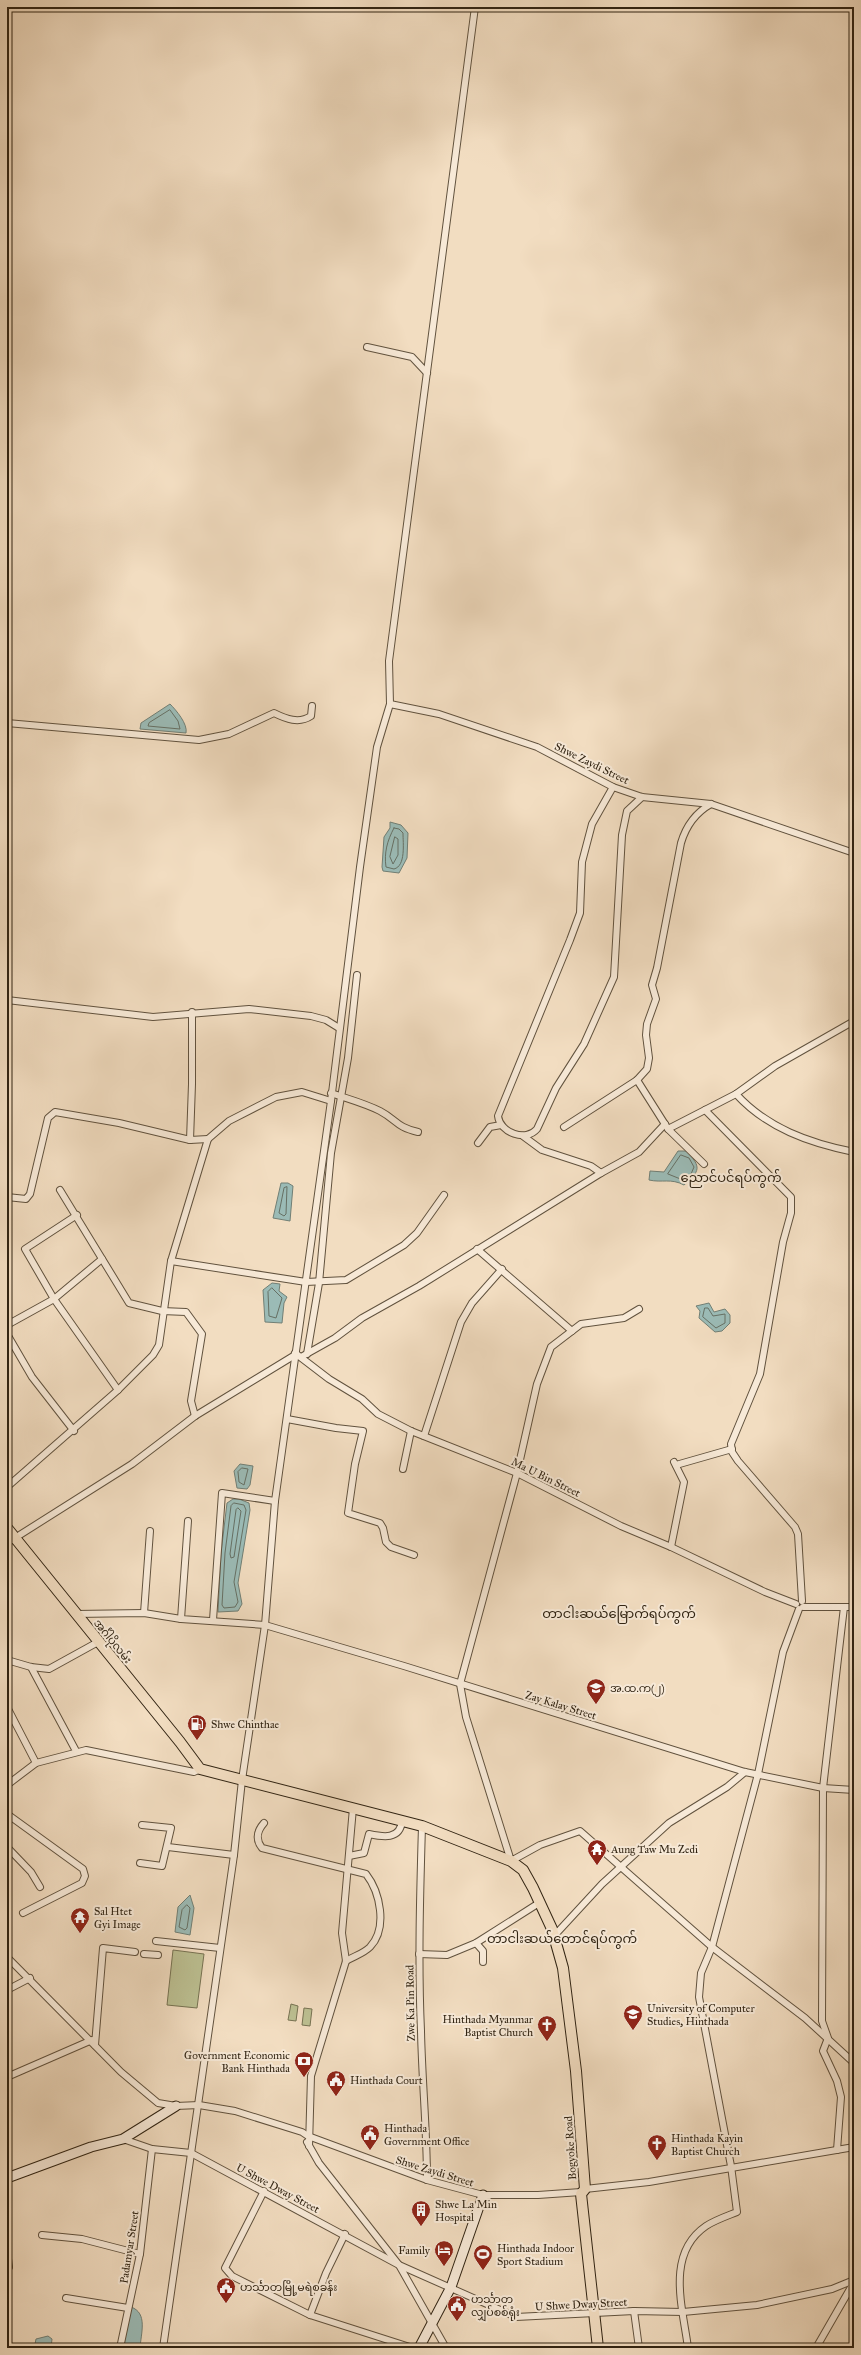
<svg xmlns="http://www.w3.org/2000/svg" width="861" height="2355" viewBox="0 0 861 2355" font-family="'IM FELL Great Primer','Noto Sans Myanmar',serif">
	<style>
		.green { fill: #bcc092; stroke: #767252 }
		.water { fill: #9bbbb6; stroke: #717f75 }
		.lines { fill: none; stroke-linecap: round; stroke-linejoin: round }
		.shore { stroke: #667064; stroke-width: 1 }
		.street-casing { stroke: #61523e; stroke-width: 8 }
		.secondary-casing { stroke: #312413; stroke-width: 11 }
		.primary-casing { stroke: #312413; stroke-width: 12 }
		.street { stroke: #f7e9d7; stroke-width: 6 }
		.secondary { stroke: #f7e9d7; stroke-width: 9 }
		.primary { stroke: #f2ddc1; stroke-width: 10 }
		.labels { text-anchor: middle; stroke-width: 4; stroke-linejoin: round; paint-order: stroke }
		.street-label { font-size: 11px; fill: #312413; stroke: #f7e9d7 }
		.poi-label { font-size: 11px; fill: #312413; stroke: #f7e9d7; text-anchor: start }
		.quarter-label { font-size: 13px; fill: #312413; stroke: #f7e9d7 }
	</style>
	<rect width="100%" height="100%" fill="#f2ddc1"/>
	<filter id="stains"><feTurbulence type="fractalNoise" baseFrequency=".005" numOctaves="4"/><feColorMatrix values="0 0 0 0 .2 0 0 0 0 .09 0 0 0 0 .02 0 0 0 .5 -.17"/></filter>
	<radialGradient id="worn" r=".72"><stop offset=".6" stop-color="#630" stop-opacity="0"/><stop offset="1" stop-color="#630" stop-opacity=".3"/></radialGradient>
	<!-- green -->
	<g class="green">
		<path d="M173,1950L204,1954L197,2008L167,2005Z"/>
		<path d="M291,2004L298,2006L296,2021L288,2020Z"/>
		<path d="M304,2008L312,2009L310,2026L302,2025Z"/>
	</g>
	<!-- water -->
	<g class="water">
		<path d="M170,704C176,710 188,724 186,733L140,729L141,723Z"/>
		<path d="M390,822L401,825L408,833L407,858L399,873L383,871L382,867L384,837L390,828Z"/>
		<path d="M678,1151H686C702,1167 700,1171 684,1185C671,1178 662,1183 649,1180L650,1171L664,1172Z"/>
		<path d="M281,1183H288L293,1186L290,1221L273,1218Z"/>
		<path d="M272,1283L280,1284L279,1291L287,1297L284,1303L282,1323L265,1322L263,1290Z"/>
		<path d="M709,1303L714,1312L725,1309L730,1315V1323L722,1331L715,1332L699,1318L700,1311L696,1306Z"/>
		<path d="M240,1464L253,1466L250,1485L247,1489L237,1488L234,1471Z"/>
		<path d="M233,1499H239L249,1503L250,1510L238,1583L242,1604L238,1611L218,1612L221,1553L227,1503Z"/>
		<path d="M190,1895L194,1908L190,1935L175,1932L178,1907Z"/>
		<path d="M131,2307C148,2313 141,2333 140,2348H120Z"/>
		<path d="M48,2336L52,2339L51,2348H37L35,2344L36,2339Z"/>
	</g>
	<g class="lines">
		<!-- shore -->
		<g class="shore">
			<path d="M170,710L178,721L180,729L148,726L149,723Z"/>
			<path d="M394,828L399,829L403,833C403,843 406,866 394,869L386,867C384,853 387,841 394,828Z"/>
			<path d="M395,837L398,839V855L393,864L390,857Z"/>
			<path d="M681,1155L689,1158L694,1167L691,1174L683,1180L668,1174Z"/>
			<path d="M287,1187L286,1214L284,1216L279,1213L284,1188Z"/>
			<path d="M272,1288L282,1298L276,1318L269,1316L268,1292Z"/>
			<path d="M705,1308H708L713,1316L725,1314V1323L716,1328L703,1317Z"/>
			<path d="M242,1468L248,1469L244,1485L239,1482L238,1472Z"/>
			<path d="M234,1503L244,1505L246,1510L234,1582L238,1602L235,1607L224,1608L222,1605L225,1553L231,1506Z"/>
			<path d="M238,1508L241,1511L234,1557L231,1558L230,1554L236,1510Z"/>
			<path d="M187,1905L190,1908L187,1928L185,1930L179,1927L182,1910Z"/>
		</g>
		<!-- street casing -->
		<g class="street-casing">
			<g id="street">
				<path d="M367,347L412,357L427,373"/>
				<path d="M390,704L439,714L537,747L613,787L642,797L711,804L854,853"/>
				<path d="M7,723L199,740L229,734L274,713C286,719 299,724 311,716L312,706"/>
				<path d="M613,787L592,824L582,862L580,913L570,940L498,1116C500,1133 526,1142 537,1129L556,1088L584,1044L614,977L622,835L627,811L642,797"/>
				<path d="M7,1000L153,1017L249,1009L311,1016L326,1020L339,1028"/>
				<path d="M637,1080L668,1129L704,1164"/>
				<path d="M331,1093C348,1099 364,1103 380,1111C397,1120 396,1127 418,1132"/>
				<path d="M736,1094C767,1128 809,1143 854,1152"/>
				<path d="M705,1110L791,1197V1213L783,1242L760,1374L731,1444L732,1452L738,1461L795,1527L798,1534L802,1601"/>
				<path d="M564,1127L637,1080L647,1069L649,1058L646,1035L647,1024L656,999L652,985L657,968L681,843C686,826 695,813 711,804"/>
				<path d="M668,1129L736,1094L775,1066L854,1021"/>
				<path d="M190,1140L192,1084V1012"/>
				<path d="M478,1143L490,1127L501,1125"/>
				<path d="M601,1173L639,1152L665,1124"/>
				<path d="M60,1190L129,1303L162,1311L186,1312L202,1334L191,1401L195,1416"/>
				<path d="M7,1197L26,1199L30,1194L48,1118L55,1112L119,1123L190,1140L208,1139"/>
				<path d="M77,1215L25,1249L54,1299L118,1390"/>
				<path d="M477,1249L572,1331"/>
				<path d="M171,1261L306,1282L346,1280L404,1245L417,1233L444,1195"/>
				<path d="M639,1309L624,1318L581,1324L551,1347L537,1384L517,1473L460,1684L466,1717L511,1861L540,1845L580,1831L712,1947L805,2018L854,2063"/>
				<path d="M7,1325L54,1299L102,1259"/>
				<path d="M7,1334L32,1377L74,1431"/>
				<path d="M295,1353L329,1379L362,1399L378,1414L411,1431L517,1473L621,1526L671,1547L765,1592L796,1604"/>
				<path d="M307,1354L319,1283L331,1153L348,1058L357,975"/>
				<path d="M301,1357L335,1338L362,1318L419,1286L601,1173L591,1166L542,1150L523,1136"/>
				<path d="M287,1419L336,1428L363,1431L355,1464L348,1513L380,1523L383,1528L386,1542L391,1547L414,1555"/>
				<path d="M424,1436L461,1322L472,1303L502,1269"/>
				<path d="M676,1465L732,1449"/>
				<path d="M403,1469L411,1431"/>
				<path d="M7,1487L118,1390L153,1355L159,1345L171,1261L208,1139L229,1121L276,1097L302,1092L331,1101"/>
				<path d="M188,1521L181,1619L265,1625L404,1666L745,1772L823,1788L854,1790"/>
				<path d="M7,1543L132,1464L195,1416L295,1355"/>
				<path d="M671,1547L684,1482L674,1462"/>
				<path d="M803,1607H854"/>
				<path d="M144,1613L150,1531"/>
				<path d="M75,1614L144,1613L181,1619"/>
				<path d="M213,1620L222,1493L275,1501"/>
				<path d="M7,1660L31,1667L49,1669L98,1642"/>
				<path d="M31,1667L76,1751"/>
				<path d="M7,1707L36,1763"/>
				<path d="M7,1785L36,1763L86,1750L194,1772L200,1769"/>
				<path d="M7,1814L83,1869L85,1876L82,1883L23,1913"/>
				<path d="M264,1823C257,1831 255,1839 262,1848L366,1874C380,1892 388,1928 370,1947C363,1954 354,1956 346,1961"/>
				<path d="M422,1826C420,1895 418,1963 421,2031C422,2081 427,2130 427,2180"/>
				<path d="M7,1847L31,1872L40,1887"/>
				<path d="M168,1847L234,1855"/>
				<path d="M349,1856L364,1853L369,1834C383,1837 400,1840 402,1821"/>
				<path d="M140,1863L162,1866L171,1828L142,1825"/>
				<path d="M554,1936L602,1884L669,1823L727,1787L745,1772"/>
				<path d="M156,1941L220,1948"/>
				<path d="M476,1943L483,1951V1962"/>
				<path d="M144,1954L158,1955"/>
				<path d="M419,1954L447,1955L476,1943L539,1903"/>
				<path d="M7,1957L121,2072L158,2103L176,2106L199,2105L235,2111L302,2132L308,2136L427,2180L483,2195H538L581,2192"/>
				<path d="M7,1990L30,1978"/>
				<path d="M95,2045L103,1948L135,1952"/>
				<path d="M7,2077L92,2040"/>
				<path d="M123,2139L152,2149L191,2153L399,2265L516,2317L634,2311L683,2312L757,2305L832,2289L854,2280"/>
				<path d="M307,2142L319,2163L399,2265L446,2348"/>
				<path d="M309,2146L311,2076L346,1961L342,1933L353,1808"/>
				<path d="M837,2150L841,2097L837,2081L823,2051L828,2038L822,2021L823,1788L844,1607"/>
				<path d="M585,2189L649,2182L854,2147"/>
				<path d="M264,2191L225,2268L232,2276L310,2315"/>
				<path d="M345,2234L326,2273L310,2315L413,2348"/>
				<path d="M42,2235L82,2239L140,2254"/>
				<path d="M7,2250L9,2267"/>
				<path d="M66,2298L128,2308"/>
				<path d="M634,2311L639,2348"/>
				<path d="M120,2348L140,2254L152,2149"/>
				<path d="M163,2348L234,1855L242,1780L265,1625L275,1501L331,1101L360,867L377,747L390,704L389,661L475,7"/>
				<path d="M688,2348C683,2308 665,2254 706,2226C715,2220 727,2216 737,2212L731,2166L699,1997L701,1973L712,1947L758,1774L783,1652L799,1609"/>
				<path d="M816,2348L854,2282"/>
			</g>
		</g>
		<!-- secondary casing -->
		<g class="secondary-casing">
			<g id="secondary">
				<path d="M7,2178L91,2147L123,2139L176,2106"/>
				<path d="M419,2348L451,2287L483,2195"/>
			</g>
		</g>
		<!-- primary casing -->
		<g class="primary-casing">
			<path id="primary" d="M7,1528L180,1742L200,1769L422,1826L511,1861L523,1870L533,1888L552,1929L563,1968L576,2071L585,2189L581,2194L598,2348"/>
		</g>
		<!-- street -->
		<use href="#street" class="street"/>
		<!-- secondary -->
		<use href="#secondary" class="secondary"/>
		<!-- primary -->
		<use href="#primary" class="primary"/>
	</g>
	<!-- icons -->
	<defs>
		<g id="school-pin" transform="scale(1)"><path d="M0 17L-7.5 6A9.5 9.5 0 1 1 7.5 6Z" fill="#8f2418" stroke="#f7e9d7"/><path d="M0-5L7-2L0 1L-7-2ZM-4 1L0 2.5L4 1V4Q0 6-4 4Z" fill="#fff"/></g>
		<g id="fuel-pin" transform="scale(1)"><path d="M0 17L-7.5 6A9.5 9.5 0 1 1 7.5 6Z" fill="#8f2418" stroke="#f7e9d7"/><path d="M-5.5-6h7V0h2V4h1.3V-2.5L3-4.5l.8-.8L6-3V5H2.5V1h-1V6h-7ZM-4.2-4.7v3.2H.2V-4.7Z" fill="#fff"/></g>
		<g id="temple-pin" transform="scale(1)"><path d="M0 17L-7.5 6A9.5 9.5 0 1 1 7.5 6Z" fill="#8f2418" stroke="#f7e9d7"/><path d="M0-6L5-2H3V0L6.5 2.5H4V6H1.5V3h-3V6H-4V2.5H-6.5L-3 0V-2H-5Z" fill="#fff"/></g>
		<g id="university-pin" transform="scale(1)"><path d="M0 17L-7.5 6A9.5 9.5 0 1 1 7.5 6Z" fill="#8f2418" stroke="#f7e9d7"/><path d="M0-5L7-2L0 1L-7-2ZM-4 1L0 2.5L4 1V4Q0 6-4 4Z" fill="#fff"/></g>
		<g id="church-pin" transform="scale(1)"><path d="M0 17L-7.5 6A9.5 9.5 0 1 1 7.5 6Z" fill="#8f2418" stroke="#f7e9d7"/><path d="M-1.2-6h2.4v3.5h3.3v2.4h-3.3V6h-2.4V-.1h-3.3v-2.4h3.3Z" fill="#fff"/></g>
		<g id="bank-pin" transform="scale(1)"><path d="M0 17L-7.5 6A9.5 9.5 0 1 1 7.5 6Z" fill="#8f2418" stroke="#f7e9d7"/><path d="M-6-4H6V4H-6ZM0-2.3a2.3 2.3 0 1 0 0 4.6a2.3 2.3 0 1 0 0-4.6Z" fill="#fff"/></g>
		<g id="civic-pin" transform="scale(1)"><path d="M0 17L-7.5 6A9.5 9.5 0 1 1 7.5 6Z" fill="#8f2418" stroke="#f7e9d7"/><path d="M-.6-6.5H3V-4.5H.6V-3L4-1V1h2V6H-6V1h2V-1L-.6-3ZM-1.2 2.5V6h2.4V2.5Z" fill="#fff"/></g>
		<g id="building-pin" transform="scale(1)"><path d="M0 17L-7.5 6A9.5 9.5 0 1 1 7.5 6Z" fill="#8f2418" stroke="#f7e9d7"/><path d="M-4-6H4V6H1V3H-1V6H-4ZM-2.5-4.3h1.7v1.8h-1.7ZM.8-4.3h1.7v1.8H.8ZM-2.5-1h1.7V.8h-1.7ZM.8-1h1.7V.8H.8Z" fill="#fff"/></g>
		<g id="hotel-pin" transform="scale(1)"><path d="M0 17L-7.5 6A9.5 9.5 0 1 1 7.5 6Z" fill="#8f2418" stroke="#f7e9d7"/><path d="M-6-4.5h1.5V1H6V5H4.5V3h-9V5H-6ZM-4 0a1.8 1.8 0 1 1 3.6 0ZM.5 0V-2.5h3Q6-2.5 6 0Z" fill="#fff"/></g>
		<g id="stadium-pin" transform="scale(1)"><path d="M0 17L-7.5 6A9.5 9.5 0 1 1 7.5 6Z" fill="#8f2418" stroke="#f7e9d7"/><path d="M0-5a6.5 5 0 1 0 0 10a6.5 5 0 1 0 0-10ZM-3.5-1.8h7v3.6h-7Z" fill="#fff"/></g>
	</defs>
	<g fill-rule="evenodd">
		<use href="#school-pin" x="596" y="1688"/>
		<use href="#fuel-pin" x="197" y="1724"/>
		<use href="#temple-pin" x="597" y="1849"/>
		<use href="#temple-pin" x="80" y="1917"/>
		<use href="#university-pin" x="633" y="2014"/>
		<use href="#church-pin" x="547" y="2025"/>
		<use href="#bank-pin" x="304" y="2061"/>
		<use href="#civic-pin" x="336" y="2080"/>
		<use href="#civic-pin" x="370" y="2134"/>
		<use href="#church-pin" x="657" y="2144"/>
		<use href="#building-pin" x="421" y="2210"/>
		<use href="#hotel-pin" x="444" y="2250"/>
		<use href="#stadium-pin" x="483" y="2254"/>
		<use href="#civic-pin" x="226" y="2287"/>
		<use href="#civic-pin" x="457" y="2305"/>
	</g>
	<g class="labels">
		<!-- street labels -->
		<g class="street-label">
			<text transform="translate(592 763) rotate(26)" y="4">Shwe Zaydi Street</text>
			<text transform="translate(546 1477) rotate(26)" y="4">Ma U Bin Street</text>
			<text transform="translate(113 1641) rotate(51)" y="4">အင်္ဂါပိုလမ်း</text>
			<text transform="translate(561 1705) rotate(17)" y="4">Zay Kalay Street</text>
			<text transform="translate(410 2003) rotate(-91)" y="4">Zwe Ka Pin Road</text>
			<text transform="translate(570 2148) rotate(-94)" y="4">Bogyoke Road</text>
			<text transform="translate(435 2171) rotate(17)" y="4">Shwe Zaydi Street</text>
			<text transform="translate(278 2188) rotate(28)" y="4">U Shwe Dway Street</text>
			<text transform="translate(129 2247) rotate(-81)" y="4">Padamyar Street</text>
			<text transform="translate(581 2304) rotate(-3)" y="4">U Shwe Dway Street</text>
		</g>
		<!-- poi labels -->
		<g class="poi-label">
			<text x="610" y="1692">အ.ထ.က(၂)</text>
			<text x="211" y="1728">Shwe Chinthae</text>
			<text x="611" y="1853">Aung Taw Mu Zedi</text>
			<text x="94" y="1915">Sal Htet<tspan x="94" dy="13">Gyi Image</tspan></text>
			<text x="647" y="2012">University of Computer<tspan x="647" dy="13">Studies, Hinthada</tspan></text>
			<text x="533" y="2023" text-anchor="end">Hinthada Myanmar<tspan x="533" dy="13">Baptist Church</tspan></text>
			<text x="290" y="2059" text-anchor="end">Government Economic<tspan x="290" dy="13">Bank Hinthada</tspan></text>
			<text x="350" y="2084">Hinthada Court</text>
			<text x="384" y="2132">Hinthada<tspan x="384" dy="13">Government Office</tspan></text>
			<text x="671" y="2142">Hinthada Kayin<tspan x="671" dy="13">Baptist Church</tspan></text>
			<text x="435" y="2208">Shwe La Min<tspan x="435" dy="13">Hospital</tspan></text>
			<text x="497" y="2252">Hinthada Indoor<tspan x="497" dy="13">Sport Stadium</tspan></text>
			<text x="430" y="2254" text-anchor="end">Family</text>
			<text x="240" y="2291">ဟင်္သာတမြို့မရဲစခန်း</text>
			<text x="471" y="2303">ဟင်္သာတ<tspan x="471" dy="13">လျှပ်စစ်ရုံး</tspan></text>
		</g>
		<!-- quarter labels -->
		<g class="quarter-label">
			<text x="731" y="1182">ညောင်ပင်ရပ်ကွက်</text>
			<text x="619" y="1618">တာငါးဆယ်မြောက်ရပ်ကွက်</text>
			<text x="562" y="1943">တာငါးဆယ်တောင်ရပ်ကွက်</text>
		</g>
	</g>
	<!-- margin -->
	<rect width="861" height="2355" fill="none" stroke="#f2ddc1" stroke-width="24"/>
	<rect x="8" y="8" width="845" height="2339" fill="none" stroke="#312413" stroke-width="2"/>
	<rect x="12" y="12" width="837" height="2331" fill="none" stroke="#312413"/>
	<rect width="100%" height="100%" filter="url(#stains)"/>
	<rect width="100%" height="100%" fill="url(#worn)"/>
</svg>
